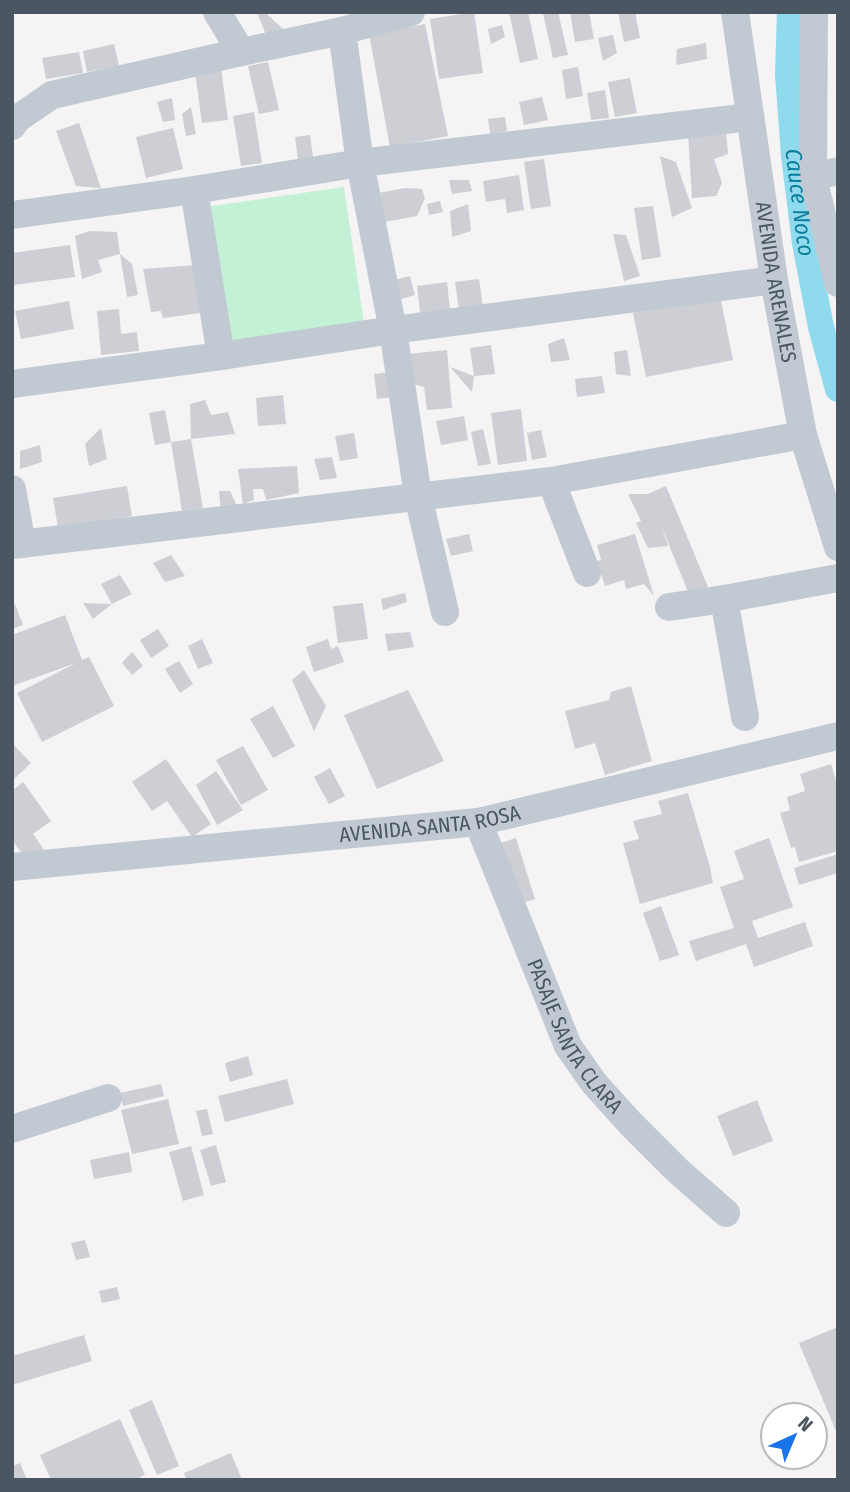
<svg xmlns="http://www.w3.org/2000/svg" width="850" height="1492" viewBox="0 0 850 1492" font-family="'Fira Sans Condensed',sans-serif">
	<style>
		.green { fill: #c3f1d5 }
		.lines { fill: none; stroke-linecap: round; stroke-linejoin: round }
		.canal { stroke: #90daee; stroke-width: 26 }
		.building { fill: #cdcfd5 }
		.minor { stroke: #c1cad2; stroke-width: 28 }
		.labels { text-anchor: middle; stroke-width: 7; stroke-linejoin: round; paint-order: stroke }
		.street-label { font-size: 21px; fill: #4a5661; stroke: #fff }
		.water-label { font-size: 23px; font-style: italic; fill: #0c7c9b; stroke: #fff }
	</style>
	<rect width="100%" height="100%" fill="#f5f3f3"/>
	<!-- green -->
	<path class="green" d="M344,187L365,330L226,350L205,207Z"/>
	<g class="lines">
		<!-- canal -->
		<path class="canal" id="s1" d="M790,12L788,74L794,156L805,243L821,327L838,389"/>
	</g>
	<!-- building -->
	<g class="building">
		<path d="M257,12H267L268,15L285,31L266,35Z"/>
		<path d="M474,12L483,73L439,79L430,19Z"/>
		<path d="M509,12H528L538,59L520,63Z"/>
		<path d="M558,12L568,55L553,58L543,13Z"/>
		<path d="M570,12H589L594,39L575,42Z"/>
		<path d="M618,12H635L640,38L624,42Z"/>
		<path d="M425,24L448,136L390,147L369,34Z"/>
		<path d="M502,25L505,37L491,44L488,29Z"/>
		<path d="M613,35L617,53L603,61L598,38Z"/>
		<path d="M706,43L707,59L676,65L677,49Z"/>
		<path d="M114,44L119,66L87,72L83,51Z"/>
		<path d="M79,52L83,73L46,79L42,58Z"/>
		<path d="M268,62L279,110L259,114L248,66Z"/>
		<path d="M578,67L583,96L566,99L562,70Z"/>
		<path d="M221,68L228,120L202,123L195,72Z"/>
		<path d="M630,78L637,113L615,117L608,82Z"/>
		<path d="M605,90L609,118L591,120L587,93Z"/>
		<path d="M542,97L548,120L524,125L519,102Z"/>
		<path d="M172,98L175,120L163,122L157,102Z"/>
		<path d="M191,107L196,134L186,136L182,114Z"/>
		<path d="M254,112L262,163L241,166L233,116Z"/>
		<path d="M505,117L507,131L490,134L488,119Z"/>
		<path d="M79,123L101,188L76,186L56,131Z"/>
		<path d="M173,128L183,169L146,178L136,137Z"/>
		<path d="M726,130L728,154L714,159L722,183L716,196L692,198L688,133Z"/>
		<path d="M310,135L313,157L298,160L295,137Z"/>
		<path d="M660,156L676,162L692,208L672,217Z"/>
		<path d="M544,159L551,206L531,209L524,162Z"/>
		<path d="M519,175L524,210L507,213L505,199L486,202L483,181Z"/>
		<path d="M449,180H469L472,191L452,194Z"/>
		<path d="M405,188L422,189L425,198L417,216L379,223L373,194Z"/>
		<path d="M440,201L443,212L429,215L427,204Z"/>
		<path d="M468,204L471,231L452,237L450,211Z"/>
		<path d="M653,206L661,257L642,260L634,208Z"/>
		<path d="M90,231L117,232L120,254L98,260L102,272L82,279L75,236Z"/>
		<path d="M613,234L626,235L640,276L624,281Z"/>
		<path d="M70,245L75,277L14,285L12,253Z"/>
		<path d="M120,254L132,264L138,295L127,297Z"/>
		<path d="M196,265L201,313L163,318L161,311L151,312L143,269Z"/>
		<path d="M410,276L415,295L394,301L390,281Z"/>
		<path d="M479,279L483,307L459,310L455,282Z"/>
		<path d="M447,282L450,310L420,313L417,286Z"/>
		<path d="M720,296L733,360L646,377L633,313Z"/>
		<path d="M69,301L74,329L21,339L15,311Z"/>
		<path d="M119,309L121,334L137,332L139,351L101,355L97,311Z"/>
		<path d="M564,338L570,360L551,362L548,344Z"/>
		<path d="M491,345L495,374L474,376L470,348Z"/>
		<path d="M447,350L452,408L427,410L424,387L410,383L407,354Z"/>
		<path d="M627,350L631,376L616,374L614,352Z"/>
		<path d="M450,367L474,376L472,392Z"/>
		<path d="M398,371L401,396L377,399L374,374Z"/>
		<path d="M602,376L605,393L577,397L575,379Z"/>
		<path d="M283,395L286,424L258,426L256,398Z"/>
		<path d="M205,400L211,415L228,412L235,434L191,439L203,508L182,511L171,442L155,445L149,413L165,410L171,442L191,439L190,404Z"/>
		<path d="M521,409L527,461L498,465L491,413Z"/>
		<path d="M464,416L468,440L441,445L436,421Z"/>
		<path d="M101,428L107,459L89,466L85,444Z"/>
		<path d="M483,429L491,464L478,466L471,432Z"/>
		<path d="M541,430L547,457L532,460L527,433Z"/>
		<path d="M354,433L358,458L340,461L335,436Z"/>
		<path d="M40,445L42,462L20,469V451Z"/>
		<path d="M332,457L337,478L320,480L314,459Z"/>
		<path d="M297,466L299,493L266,500L263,489H253L254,500L243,504L238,469Z"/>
		<path d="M127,486L132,516L58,528L53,498Z"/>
		<path d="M666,486L708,587L689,594L662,528L668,546L648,548L636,523L641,521L628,494H648Z"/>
		<path d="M219,491H230L237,506L221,513Z"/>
		<path d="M469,534L473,551L451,556L446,539Z"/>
		<path d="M635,534L654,596L644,584L626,589L624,580L605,586L597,561L601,560L597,545Z"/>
		<path d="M171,555L185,576L165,582L153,563Z"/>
		<path d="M120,575L132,594L112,604L101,584Z"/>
		<path d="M405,593L407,602L383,610L381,599Z"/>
		<path d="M83,603L112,604L93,619Z"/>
		<path d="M363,603L368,639L338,643L333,606Z"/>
		<path d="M15,604L23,625L12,629V605Z"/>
		<path d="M65,615L82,660L89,657L114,706L42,742L17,693L76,663L12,686V635Z"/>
		<path d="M158,629L169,646L151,658L140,640Z"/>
		<path d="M410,632L414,647L388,651L385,634Z"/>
		<path d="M202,639L213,663L198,669L188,646Z"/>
		<path d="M328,639L331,649L338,646L344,662L314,672L306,647Z"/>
		<path d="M132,652L143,666L132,675L122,663Z"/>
		<path d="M179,661L193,684L180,693L165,669Z"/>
		<path d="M304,670L326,706L314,731L292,680Z"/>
		<path d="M631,686L652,761L605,775L595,743L575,749L565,711L609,700L611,692Z"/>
		<path d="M408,690L444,761L377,789L344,715Z"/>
		<path d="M273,706L295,746L273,758L250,719Z"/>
		<path d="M12,743L31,763L12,781Z"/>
		<path d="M243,746L268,790L241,805L216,760Z"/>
		<path d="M166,759L211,824L192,837L167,801L152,811L132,782Z"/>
		<path d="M831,764L838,787V851L799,862L795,847L791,848L780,813L790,810L787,797L805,791L800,774Z"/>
		<path d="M330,768L345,796L329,804L314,777Z"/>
		<path d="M216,771L243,810L217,825L196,785Z"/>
		<path d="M23,782L51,821L33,834L45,851L29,863L12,840V791Z"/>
		<path d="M688,793L710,867L713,883L640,904L623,843L639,839L633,821L662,814L658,801Z"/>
		<path d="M516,838L535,899L512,906L494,845Z"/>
		<path d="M769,838L793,907L752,921L758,938L805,922L813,946L754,967L746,944L696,961L689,941L734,928L720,887L744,879L734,851Z"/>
		<path d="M838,854V873L799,885L794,868Z"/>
		<path d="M661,906L679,955L660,961L643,913Z"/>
		<path d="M248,1056L253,1075L230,1082L225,1063Z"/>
		<path d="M287,1079L294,1104L225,1122L218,1096Z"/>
		<path d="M161,1084L164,1096L123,1106L120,1093Z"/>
		<path d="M168,1099L179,1144L132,1154L121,1110Z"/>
		<path d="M757,1100L773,1141L733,1156L717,1116Z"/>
		<path d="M207,1109L213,1134L202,1136L196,1111Z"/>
		<path d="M216,1145L226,1182L211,1186L200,1150Z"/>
		<path d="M191,1146L204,1195L183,1201L169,1152Z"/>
		<path d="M129,1152L132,1172L94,1179L90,1160Z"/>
		<path d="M85,1240L90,1257L76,1260L71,1243Z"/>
		<path d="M117,1287L120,1299L102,1303L99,1291Z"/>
		<path d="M838,1327V1436L799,1343Z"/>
		<path d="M84,1335L92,1361L12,1385V1356Z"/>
		<path d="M152,1400L179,1466L157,1475L129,1410Z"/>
		<path d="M120,1419L145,1475L134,1480H51L40,1455Z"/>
		<path d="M231,1453L242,1480H187L184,1473Z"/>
		<path d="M20,1463L27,1480H12V1466Z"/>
	</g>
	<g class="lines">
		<!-- minor -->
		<g class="minor">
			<path d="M217,12L241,52"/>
			<path id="s2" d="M735,12L774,280L803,435L838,547"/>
			<path d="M814,12L813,177L838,283"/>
			<path d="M342,31L360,163L393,330L418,496L445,612"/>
			<path d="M12,126L17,119L52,95L241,52L342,31L411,12"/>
			<path d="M813,177L838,171"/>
			<path d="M194,190L221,356"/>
			<path d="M12,215L194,190L360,163L750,117"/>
			<path d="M12,384L221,356L393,330L774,280"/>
			<path d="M551,481L587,573"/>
			<path d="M12,489L22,544"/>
			<path d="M12,545L551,481L803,435"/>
			<path d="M724,599L745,717"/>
			<path d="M669,607L724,599L838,578"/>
			<path id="s3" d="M478,822L568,1046L594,1083L630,1123L677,1170L726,1213"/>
			<path id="s4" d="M12,867L478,822L838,736"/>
			<path d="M12,1129L108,1098"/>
		</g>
	</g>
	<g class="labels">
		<!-- street labels -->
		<g class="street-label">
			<text dy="7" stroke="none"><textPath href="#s2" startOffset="273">AVENIDA ARENALES</textPath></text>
			<text dy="7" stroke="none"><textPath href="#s4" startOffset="420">AVENIDA SANTA ROSA</textPath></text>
			<text dy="7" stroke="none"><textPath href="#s3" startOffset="236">PASAJE SANTA CLARA</textPath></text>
		</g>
		<!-- water labels -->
		<g class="water-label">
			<text dy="8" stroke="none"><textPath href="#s1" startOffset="191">Cauce Noco</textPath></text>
		</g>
	</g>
	<!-- border -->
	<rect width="850" height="1492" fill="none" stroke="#4a5661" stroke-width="28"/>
	<!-- north arrow -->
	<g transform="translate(794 1436) rotate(44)"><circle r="33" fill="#ffffff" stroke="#b7bbc0" stroke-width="2"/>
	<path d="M0-5L12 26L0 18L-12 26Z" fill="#1a73e8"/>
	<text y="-10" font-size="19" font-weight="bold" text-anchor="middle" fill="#4a5661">N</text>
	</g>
</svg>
